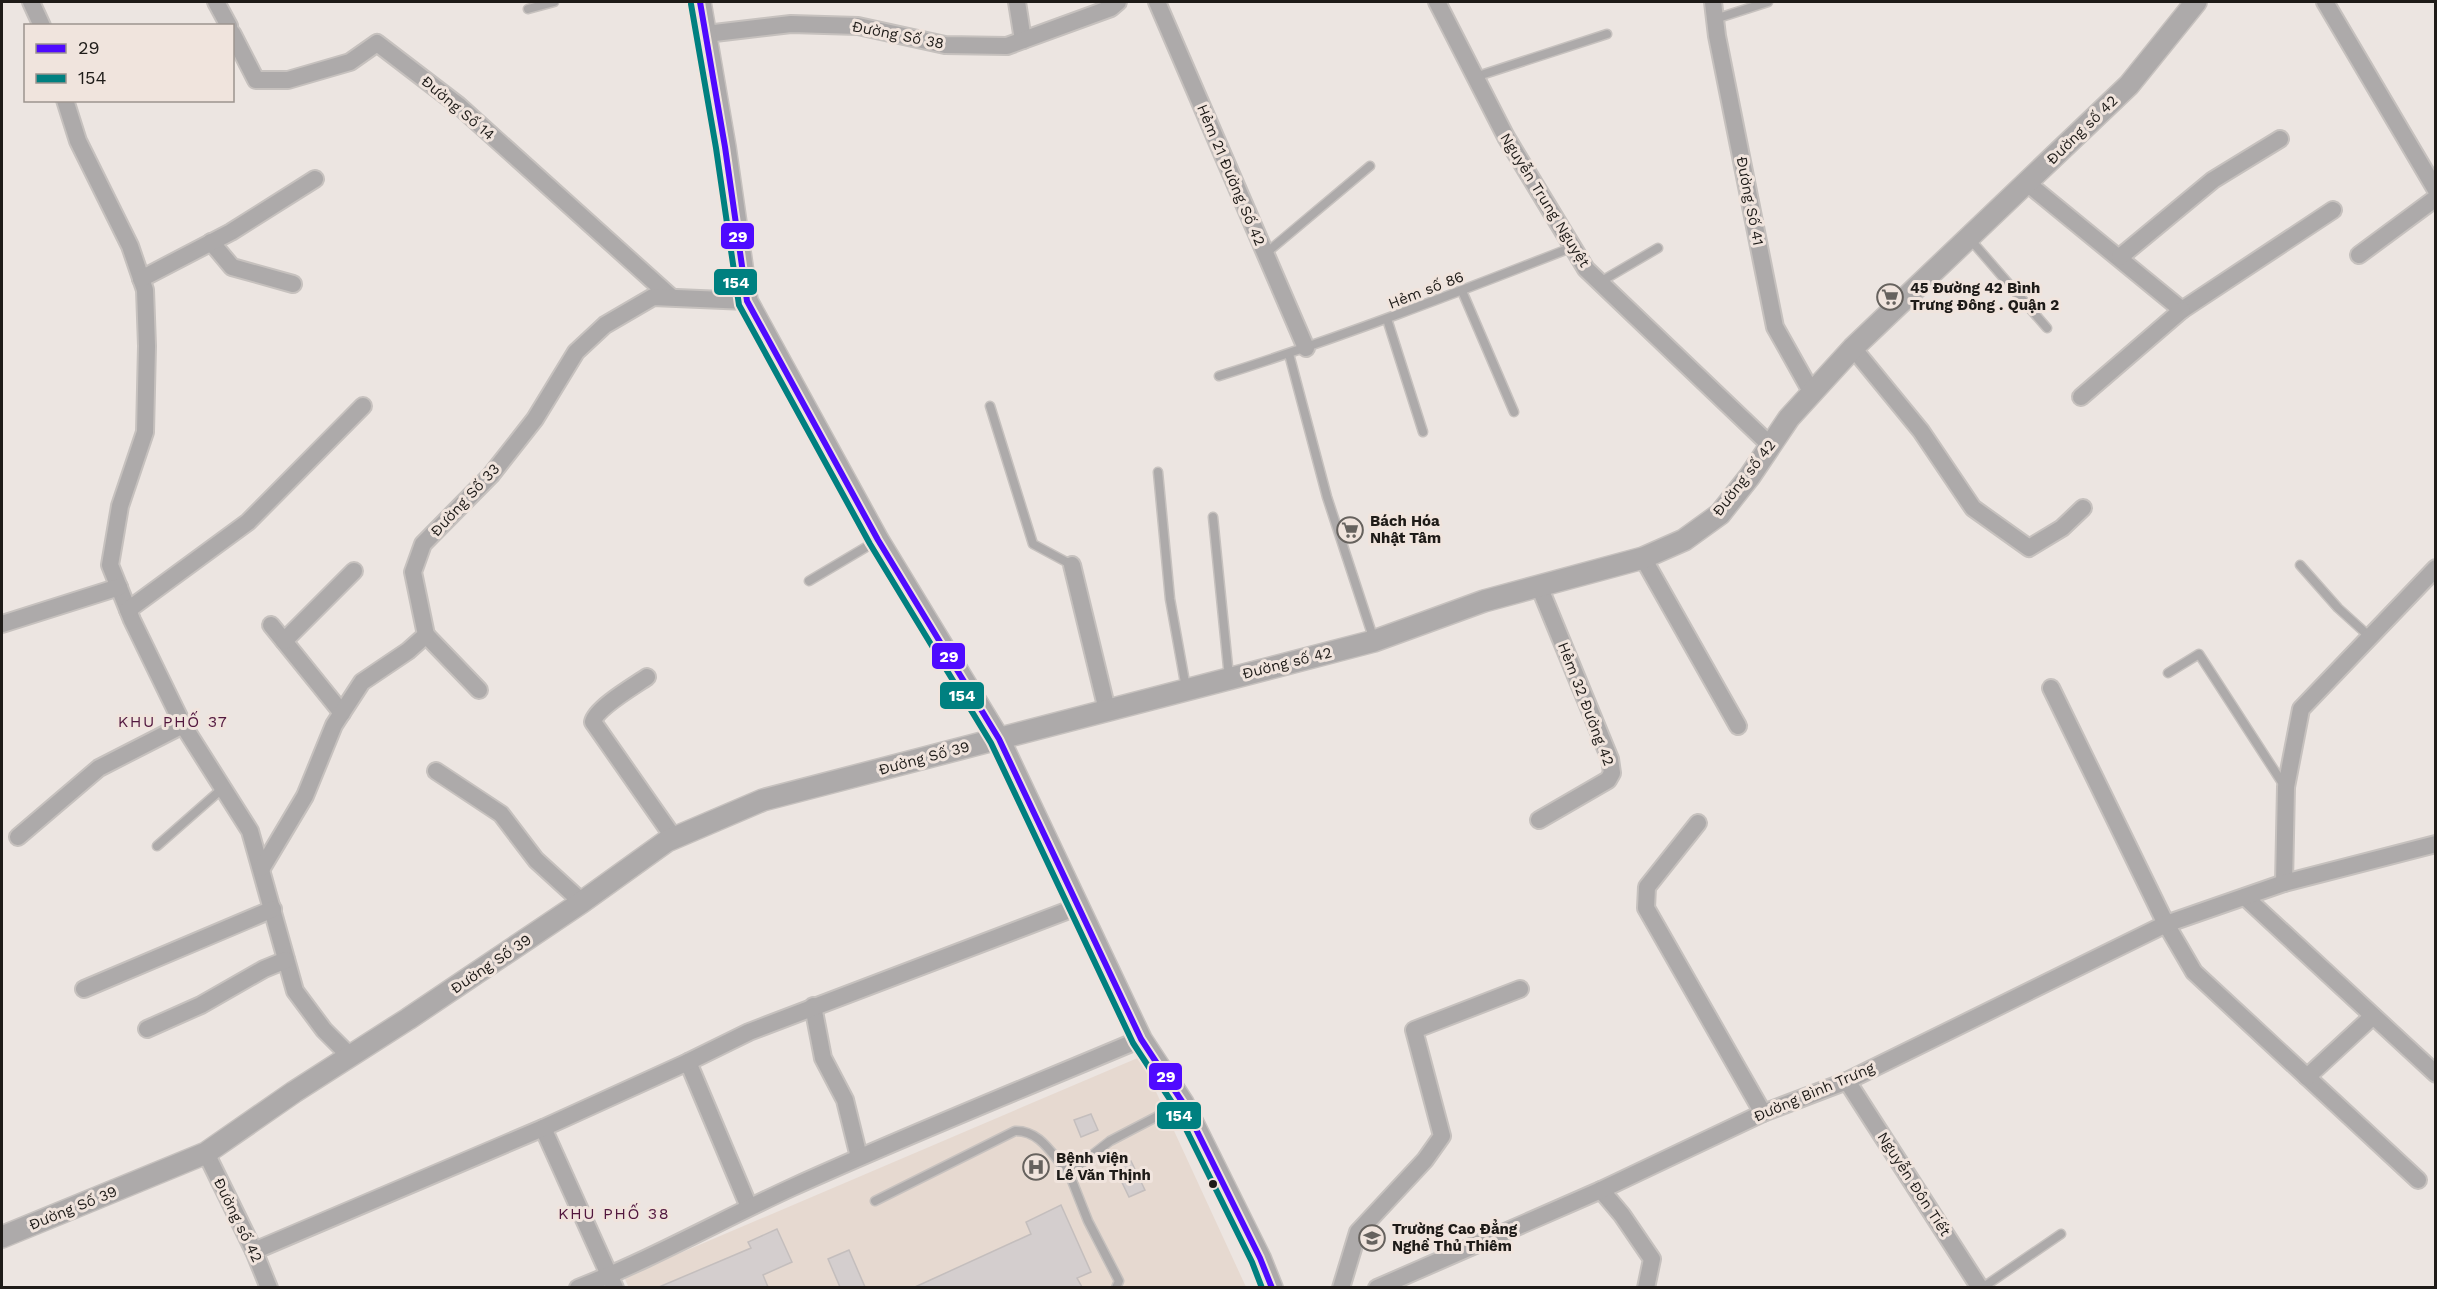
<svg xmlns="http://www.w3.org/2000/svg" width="2437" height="1289" viewBox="0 0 2437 1289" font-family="'Work Sans',sans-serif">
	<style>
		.built { fill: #e6d9d0 }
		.building { fill: #d4cece; stroke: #c4bebd; stroke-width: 1.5 }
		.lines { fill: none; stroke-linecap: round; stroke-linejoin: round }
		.service-casing { stroke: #c6c1be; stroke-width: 11 }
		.minor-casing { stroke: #c6c1be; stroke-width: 20 }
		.tertiary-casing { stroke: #c6c1be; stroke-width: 24 }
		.service { stroke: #adaaaa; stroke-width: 8 }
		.minor { stroke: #adaaaa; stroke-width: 16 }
		.tertiary { stroke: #adaaaa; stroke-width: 21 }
		.bus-1-casing { stroke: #f0e4dd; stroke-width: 10 }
		.bus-2-casing { stroke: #f0e4dd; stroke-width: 10 }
		.bus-1 { stroke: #4f0aff; stroke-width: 6 }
		.bus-2 { stroke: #008080; stroke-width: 6 }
		.bus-dot { fill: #1e1b18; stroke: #f0e4dd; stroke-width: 2 }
		.labels { text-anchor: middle; stroke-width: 6; stroke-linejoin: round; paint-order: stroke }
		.street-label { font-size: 15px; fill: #1e1b18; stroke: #f0e4dd }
		.poi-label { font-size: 15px; font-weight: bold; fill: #1e1b18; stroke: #f0e4dd; text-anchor: start }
		.neighbourhood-label { font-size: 16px; letter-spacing: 1.5px; fill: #52173e; stroke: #f0e4dd }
		.line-badge { stroke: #f0e4dd; stroke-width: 2 }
		.badge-label { font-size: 16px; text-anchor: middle; font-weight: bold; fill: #fff }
	</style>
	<rect width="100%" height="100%" fill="#ece5e1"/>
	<!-- built -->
	<path class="built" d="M1140,1057L1246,1287L629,1288L624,1277Z"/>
	<!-- building -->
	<g class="building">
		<path d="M1091,1114L1098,1130L1081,1137L1074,1120Z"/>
		<path d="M1131,1161L1145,1190L1129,1197L1115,1168Z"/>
		<path d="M1061,1205L1091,1272L1077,1278L1082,1287H915L1031,1234L1026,1222Z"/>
		<path d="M777,1229L792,1262L763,1275L768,1287H659L751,1248L748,1242Z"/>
		<path d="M849,1250L865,1287H840L828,1259Z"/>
	</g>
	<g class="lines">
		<!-- service casing -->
		<g class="service-casing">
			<g id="service">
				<path d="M528,9L554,2"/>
				<path d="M1715,19L1768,2"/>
				<path d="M1475,77L1607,34"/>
				<path d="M1969,238L2047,328"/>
				<path d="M1265,254L1370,166"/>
				<path d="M1600,282L1658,248"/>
				<path d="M1462,291L1514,412"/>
				<path d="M1387,319L1423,432"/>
				<path d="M1289,354L1327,497L1374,640"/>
				<path d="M1219,376C1339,338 1456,293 1573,247"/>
				<path d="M990,406L1033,544L1072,565"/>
				<path d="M1158,472L1170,599L1186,688"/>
				<path d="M1213,517L1229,677"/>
				<path d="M2300,565L2338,608L2370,637"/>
				<path d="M809,581L878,540"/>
				<path d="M2168,673L2199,654L2285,787"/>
				<path d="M157,846L223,788"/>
				<path d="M875,1201L1015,1131C1041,1130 1053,1157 1069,1173"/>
				<path d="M1116,1288L1119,1281L1088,1221L1069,1173L1110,1141L1183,1103"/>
				<path d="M1982,1288L2061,1234"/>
			</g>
		</g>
		<!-- minor casing -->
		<g class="minor-casing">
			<g id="minor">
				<path d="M31,2L42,26"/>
				<path d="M216,2L229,26"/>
				<path d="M1017,2L1023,40"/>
				<path d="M1157,2L1306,348"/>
				<path d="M1437,2L1506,137L1586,269L1770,445"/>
				<path d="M1713,2L1717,36L1775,327L1812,393"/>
				<path d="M2325,2L2436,190"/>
				<path d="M232,33L256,80H288L350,62L377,43L458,105L671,297"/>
				<path d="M706,34L791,24L858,26L945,45L1007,46L1111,8L1118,2"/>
				<path d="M65,100L78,141L130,246L145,290L147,346L145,432L120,506L110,565L132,620L183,725L250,831L295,991L324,1030L349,1055"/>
				<path d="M2027,183L2182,310L2333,210"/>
				<path d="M211,242L232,267L293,284"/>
				<path d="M2359,255L2436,198"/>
				<path d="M2120,257L2213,180L2280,139"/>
				<path d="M141,279L231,232L315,179"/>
				<path d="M1853,348L1921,431L1973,508L2029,548L2062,528L2083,508"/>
				<path d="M2081,397L2182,310"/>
				<path d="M1643,558L1738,726"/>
				<path d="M1072,565L1107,710"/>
				<path d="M128,610L248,522L363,406"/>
				<path d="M2,624L119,587"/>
				<path d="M271,625L342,713"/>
				<path d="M426,635L479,690"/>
				<path d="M284,641L354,571"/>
				<path d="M647,677C634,686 596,708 593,722L674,838"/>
				<path d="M2051,688L2166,924L2194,972L2418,1180"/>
				<path d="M436,771L501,814L536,860L582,902"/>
				<path d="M1539,820L1608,780L1612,773L1610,759L1539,586"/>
				<path d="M1698,823L1647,887L1646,908L1763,1113"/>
				<path d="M18,837L99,768L183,725"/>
				<path d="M262,868L305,796L334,725L362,682L408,651L426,635L413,572L423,544L491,475L535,419L576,352L605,325L653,297L747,301"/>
				<path d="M2284,883L2286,787L2301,709L2436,568"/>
				<path d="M2245,897L2436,1074"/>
				<path d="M84,989L273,909"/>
				<path d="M813,1006L823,1058L845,1100L859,1157"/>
				<path d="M147,1029L201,1005L264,969L286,960"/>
				<path d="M688,1062L749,1207"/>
				<path d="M2307,1077L2373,1016"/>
				<path d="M1847,1081L1980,1288"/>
				<path d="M543,1128L615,1288"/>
				<path d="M206,1153L254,1251L269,1288"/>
				<path d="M1601,1190L1622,1215L1652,1259L1646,1288"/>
				<path d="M254,1251L543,1128L688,1062L749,1032L1077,907"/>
				<path d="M578,1288C652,1259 721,1220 793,1187C908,1135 1025,1088 1141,1039"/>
				<path d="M1341,1288L1358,1232L1425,1160L1442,1136L1414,1030L1520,989"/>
				<path d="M1377,1288L1601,1190L1763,1113L1847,1081L2166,924L2284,883L2436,844"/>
			</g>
		</g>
		<!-- tertiary casing -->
		<g class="tertiary-casing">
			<g id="tertiary">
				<path d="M700,2L725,147L747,301L878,540L999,739L1141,1039L1183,1103L1260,1258L1272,1288"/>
				<path d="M2,1237L206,1153L294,1092L408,1019L582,902L667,841L763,800L1374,641L1484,601L1643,558L1684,540L1720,514L1750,476L1789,418L1853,348L2129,85L2196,2"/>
			</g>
		</g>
		<!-- service -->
		<use href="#service" class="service"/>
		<!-- minor -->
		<use href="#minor" class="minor"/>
		<!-- tertiary -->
		<use href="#tertiary" class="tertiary"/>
		<!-- bus-1 casing -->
		<g class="bus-1-casing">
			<path id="bus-1" d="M700,2L725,147L747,301L878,540L999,739L1141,1039L1183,1103L1260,1258L1272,1288"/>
		</g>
		<!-- bus-2 casing -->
		<g class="bus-2-casing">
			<path id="bus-2" d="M691,4L716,148L739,305L870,544L991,743L1133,1043L1175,1107L1252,1262L1262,1288"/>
		</g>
		<!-- bus-1 -->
		<use href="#bus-1" class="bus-1"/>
		<!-- bus-2 -->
		<use href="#bus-2" class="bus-2"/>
	</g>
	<!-- icons -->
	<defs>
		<g id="supermarket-ring" transform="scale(1.35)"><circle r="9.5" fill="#f0e4dd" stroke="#66625e" stroke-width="1.5"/><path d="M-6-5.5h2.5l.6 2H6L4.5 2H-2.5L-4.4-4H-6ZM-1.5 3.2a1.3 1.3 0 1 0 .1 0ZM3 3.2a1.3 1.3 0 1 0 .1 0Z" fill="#66625e"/></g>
		<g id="hospital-ring" transform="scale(1.35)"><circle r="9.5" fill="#f0e4dd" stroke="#66625e" stroke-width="1.5"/><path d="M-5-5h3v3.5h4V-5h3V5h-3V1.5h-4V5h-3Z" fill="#66625e"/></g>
		<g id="school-ring" transform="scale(1.35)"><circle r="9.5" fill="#f0e4dd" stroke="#66625e" stroke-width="1.5"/><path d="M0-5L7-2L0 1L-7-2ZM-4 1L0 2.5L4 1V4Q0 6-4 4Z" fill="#66625e"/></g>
	</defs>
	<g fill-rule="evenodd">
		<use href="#supermarket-ring" x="1890" y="297"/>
		<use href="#supermarket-ring" x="1350" y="530"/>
		<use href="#hospital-ring" x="1036" y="1167"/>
		<use href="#school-ring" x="1372" y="1238"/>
	</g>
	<!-- markers -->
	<circle class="bus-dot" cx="1213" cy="1184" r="5"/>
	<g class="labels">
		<!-- street labels -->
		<g class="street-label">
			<text transform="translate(898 35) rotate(11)" y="5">Đường Số 38</text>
			<text transform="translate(458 108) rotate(40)" y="5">Đường Số 14</text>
			<text transform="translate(2082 130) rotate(-44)" y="5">Đường số 42</text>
			<text transform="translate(1231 175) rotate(67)" y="5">Hẻm 21 Đường Số 42</text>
			<text transform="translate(1545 200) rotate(58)" y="5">Nguyễn Trung Nguyệt</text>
			<text transform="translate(1750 201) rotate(79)" y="5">Đường Số 41</text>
			<text transform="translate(1426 290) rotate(-21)" y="5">Hẻm số 86</text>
			<text transform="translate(1744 478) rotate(-52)" y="5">Đường số 42</text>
			<text transform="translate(465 500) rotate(-47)" y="5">Đường Số 33</text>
			<text transform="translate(1287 663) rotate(-14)" y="5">Đường số 42</text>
			<text transform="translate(1586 704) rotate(69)" y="5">Hẻm 32 Đường 42</text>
			<text transform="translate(924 758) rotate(-15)" y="5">Đường Số 39</text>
			<text transform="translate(491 964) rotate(-34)" y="5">Đường Số 39</text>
			<text transform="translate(1814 1092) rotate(-23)" y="5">Đường Bình Trưng</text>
			<text transform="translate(1914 1184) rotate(57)" y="5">Nguyễn Đôn Tiết</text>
			<text transform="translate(73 1208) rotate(-22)" y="5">Đường Số 39</text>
			<text transform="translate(238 1220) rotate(64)" y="5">Đường số 42</text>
		</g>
		<!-- poi labels -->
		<g class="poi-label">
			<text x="1910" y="293">45 Đường 42 Bình<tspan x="1910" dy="17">Trưng Đông . Quận 2</tspan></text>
			<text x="1370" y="526">Bách Hóa<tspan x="1370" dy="17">Nhật Tâm</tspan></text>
			<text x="1056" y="1163">Bệnh viện<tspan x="1056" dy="17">Lê Văn Thịnh</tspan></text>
			<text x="1392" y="1234">Trường Cao Đẳng<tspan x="1392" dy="17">Nghề Thủ Thiêm</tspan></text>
		</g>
		<!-- neighbourhood labels -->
		<g class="neighbourhood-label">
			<text x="173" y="727">KHU PHỐ 37</text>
			<text x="614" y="1219">KHU PHỐ 38</text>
		</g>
	</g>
	<g class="line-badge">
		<rect x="720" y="222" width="35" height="28" rx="6" fill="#4f0aff"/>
		<rect x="713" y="268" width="45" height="28" rx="6" fill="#008080"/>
		<rect x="931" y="642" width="35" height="28" rx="6" fill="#4f0aff"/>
		<rect x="939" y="681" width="46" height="29" rx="6" fill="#008080"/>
		<rect x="1148" y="1062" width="35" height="29" rx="6" fill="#4f0aff"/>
		<rect x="1156" y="1101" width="46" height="29" rx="6" fill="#008080"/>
	</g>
	<g class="badge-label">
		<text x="738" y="242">29</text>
		<text x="736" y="288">154</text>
		<text x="949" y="662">29</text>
		<text x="962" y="701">154</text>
		<text x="1166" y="1082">29</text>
		<text x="1179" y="1121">154</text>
	</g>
	<!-- border -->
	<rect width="2437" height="1289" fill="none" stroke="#1e1b18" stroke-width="6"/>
	<!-- legend -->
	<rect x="24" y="24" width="210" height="78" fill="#f0e4dd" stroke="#9c948e" stroke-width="1.5"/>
	<rect x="36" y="44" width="30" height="9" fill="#4f0aff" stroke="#9c948e" stroke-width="1.5"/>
	<text x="78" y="54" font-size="18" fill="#1e1b18">29</text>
	<rect x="36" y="74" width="30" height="9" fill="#008080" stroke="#9c948e" stroke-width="1.5"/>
	<text x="78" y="84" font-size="18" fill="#1e1b18">154</text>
</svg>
